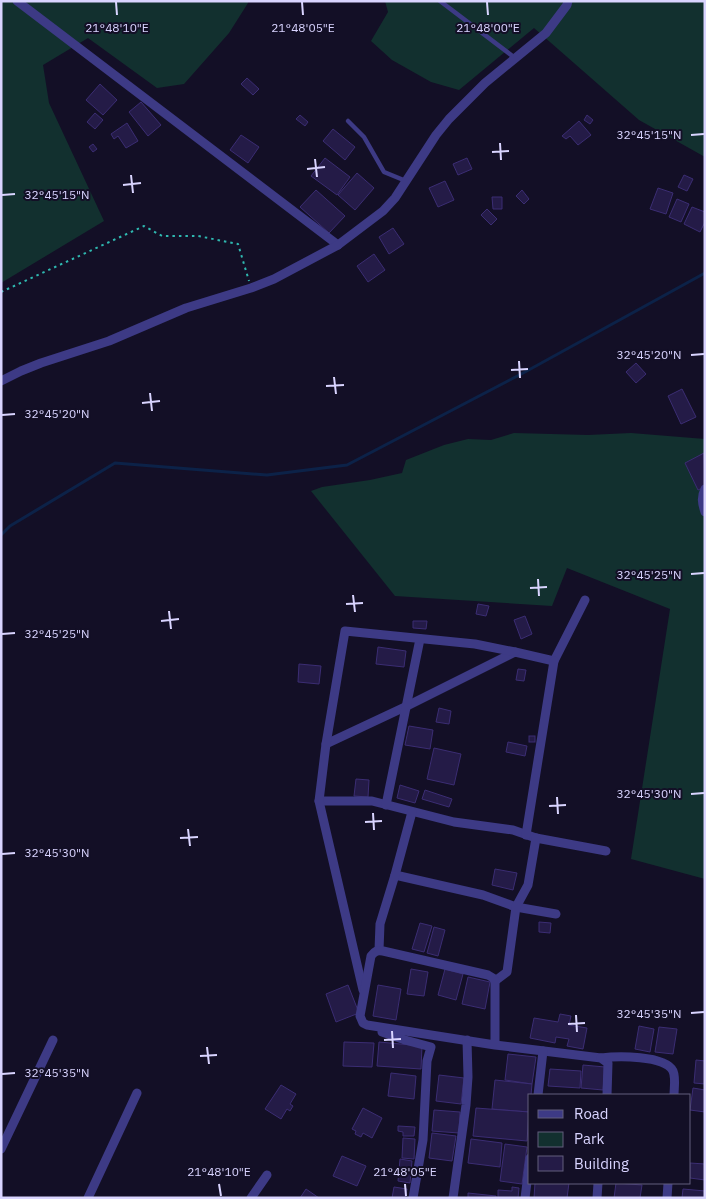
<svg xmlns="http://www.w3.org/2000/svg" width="706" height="1199" viewBox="0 0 706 1199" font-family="'IBM Plex Sans',sans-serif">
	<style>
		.green { fill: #12302f }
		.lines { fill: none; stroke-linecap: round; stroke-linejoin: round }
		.stream { stroke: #0c2248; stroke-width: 3 }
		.building { fill: #241b47; stroke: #3b2d73 }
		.path { stroke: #2fb8b0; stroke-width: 2; stroke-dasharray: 2.5 4; stroke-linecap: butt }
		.lane { stroke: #3d3a85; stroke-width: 4.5 }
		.street { stroke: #3d3a85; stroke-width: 9 }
		.ticks { fill: none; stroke: #d9d4ff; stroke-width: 2 }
		.ticks-label { font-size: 12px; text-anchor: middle; fill: #d9d4ff; stroke: #130f26; stroke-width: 4; stroke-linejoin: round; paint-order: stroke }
	</style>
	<rect width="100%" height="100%" fill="#130f26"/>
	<!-- green -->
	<g class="green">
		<path d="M1,1H248V3L229,33L184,84L157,88L88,38L43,65L49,103L104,221L1,283Z"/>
		<path d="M385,1H705V157L639,120L534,28L459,90L431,82L392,60L371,41L388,12Z"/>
		<path d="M514,433L588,435L631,433L705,439V879L631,859L670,609L567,568L552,606L395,596L311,491L322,487L370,480L402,473L406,460L444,445L468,439L491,440Z"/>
	</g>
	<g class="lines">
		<!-- stream -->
		<path class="stream" d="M1,535L10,526L115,463L267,475L347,465L525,372L705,273"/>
	</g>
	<!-- building -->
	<g class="building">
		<path d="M247,78L259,89L253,95L241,84Z"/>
		<path d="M100,84L117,100L103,115L86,100Z"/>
		<path d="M141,102L161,125L148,136L129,112Z"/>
		<path d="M95,113L103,120L95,129L87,122Z"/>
		<path d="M300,115L308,122L305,126L296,119Z"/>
		<path d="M587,115L593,120L590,124L584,120Z"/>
		<path d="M579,121L591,135L578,145L570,136L566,139L562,136Z"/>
		<path d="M127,123L138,141L126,148L118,136L114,139L111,134Z"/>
		<path d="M333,129L355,147L345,160L323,141Z"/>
		<path d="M241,135L259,147L248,163L230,150Z"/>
		<path d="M93,144L97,149L93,152L89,147Z"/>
		<path d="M325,158L350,177L337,195L311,176Z"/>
		<path d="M467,158L472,169L458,175L453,164Z"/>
		<path d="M357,173L374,188L355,210L338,195Z"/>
		<path d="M684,175L693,179L687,191L678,187Z"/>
		<path d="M445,181L454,200L438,207L429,188Z"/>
		<path d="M658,188L673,193L666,214L650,209Z"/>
		<path d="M316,190L345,216L329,233L300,207Z"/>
		<path d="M522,190L529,199L524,204L516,196Z"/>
		<path d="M492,197H502V209H493Z"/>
		<path d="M677,199L689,204L681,222L669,217Z"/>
		<path d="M692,207L705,212V222L700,232L684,224Z"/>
		<path d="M487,209L497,219L491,225L481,215Z"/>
		<path d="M393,228L404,244L389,254L379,237Z"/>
		<path d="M374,254L385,270L368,282L357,266Z"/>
		<path d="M636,363L646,374L636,383L626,372Z"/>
		<path d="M682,389L696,417L681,424L668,396Z"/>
		<path d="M704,453L705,487L698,490L685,463Z"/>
		<path d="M478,604L489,606L486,616L476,614Z"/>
		<path d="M525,616L532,634L521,639L514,620Z"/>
		<path d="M413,621H427L426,629L413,628Z"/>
		<path d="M378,647L406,651L404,667L376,664Z"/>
		<path d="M299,664L321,666L319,684L298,682Z"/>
		<path d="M518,669L526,670L524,681L516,680Z"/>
		<path d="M439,708L451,711L449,724L436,722Z"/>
		<path d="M409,726L433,730L430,749L405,745Z"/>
		<rect x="529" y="736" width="6" height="6"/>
		<path d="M508,742L527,746L525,756L506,752Z"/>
		<path d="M434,748L461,754L454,785L427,779Z"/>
		<path d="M356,779L369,780L368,797L354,796Z"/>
		<path d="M400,785L419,791L415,803L397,798Z"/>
		<path d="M425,790L452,799L449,807L422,799Z"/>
		<path d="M495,869L517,873L513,890L492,885Z"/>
		<path d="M539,922L551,923L550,933L539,932Z"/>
		<path d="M420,923L432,926L424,952L412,949Z"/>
		<path d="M434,927L445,930L438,956L427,953Z"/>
		<path d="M411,969L428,972L424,996L407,994Z"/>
		<path d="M445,969L463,974L456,1000L438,995Z"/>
		<path d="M468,977L490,982L485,1009L462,1004Z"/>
		<path d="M348,985L359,1013L336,1022L326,994Z"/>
		<path d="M378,985L401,989L396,1020L373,1016Z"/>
		<path d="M560,1014L571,1016L569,1025L587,1028L583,1049L567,1046L569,1039L556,1037L555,1043L530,1038L534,1018L558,1022Z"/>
		<path d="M639,1026L654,1029L650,1052L635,1049Z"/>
		<path d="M659,1027L677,1029L673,1054L655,1052Z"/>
		<path d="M344,1042L374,1043L372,1067L343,1066Z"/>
		<path d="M379,1042L422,1046L421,1069L377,1066Z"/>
		<path d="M508,1054L536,1057L532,1084L505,1080Z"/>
		<path d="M696,1060L705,1061V1084L694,1083Z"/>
		<path d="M583,1065L605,1067L603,1090L581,1088Z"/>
		<path d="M550,1069L581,1071L580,1088L548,1086Z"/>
		<path d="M391,1073L416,1076L414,1099L388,1096Z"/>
		<path d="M439,1075L464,1078L461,1104L436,1101Z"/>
		<path d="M495,1080L532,1084L531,1095H530L529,1112L492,1109Z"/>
		<path d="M281,1085L296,1094L290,1104L293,1106L290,1111L287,1109L281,1119L265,1109Z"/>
		<path d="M693,1088L705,1090V1112L690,1110Z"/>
		<path d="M363,1108L382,1118L372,1138L363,1133L361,1137L355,1134L356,1131L352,1129Z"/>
		<path d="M476,1108L529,1112L527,1141L473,1136Z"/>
		<path d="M434,1110L460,1112L459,1133L432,1131Z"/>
		<path d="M398,1126L415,1127L414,1136H403V1132L398,1131Z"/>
		<path d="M432,1133L456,1136L452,1161L429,1158Z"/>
		<path d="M403,1138L415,1139L414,1159L402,1158Z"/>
		<path d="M471,1139L502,1143L500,1167L468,1163Z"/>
		<path d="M505,1144L527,1147L522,1184L500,1181Z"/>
		<path d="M342,1156L366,1166L357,1186L333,1176Z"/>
		<path d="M400,1159L412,1161L410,1183L398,1181Z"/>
		<path d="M690,1163L705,1164V1180L690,1178Z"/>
		<path d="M535,1183H569L567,1198H534Z"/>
		<path d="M616,1183L642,1185L640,1198H614Z"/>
		<path d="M394,1187L407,1189L405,1198H392Z"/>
		<path d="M512,1187L519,1188L518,1198H498V1190L512,1191Z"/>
		<path d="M306,1189L319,1198H300Z"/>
		<path d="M683,1189L705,1191V1198H682Z"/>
		<path d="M468,1193L496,1196V1198H468Z"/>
	</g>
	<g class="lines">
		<!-- path -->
		<path class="path" d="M1,292L144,226L162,236H198L238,244L249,281"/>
		<!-- lane -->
		<g class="lane">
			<path d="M440,1L515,58"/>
			<path d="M348,121L364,137L384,172L406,181"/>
		</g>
		<!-- street -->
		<g class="street">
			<path d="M17,1L338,245"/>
			<path d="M1,381L21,371L41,363L109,341L186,308L251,288L274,279L338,245L383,211L395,198L436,135L449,119L485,83L546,33L567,5L568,1"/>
			<path d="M705,489C701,497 702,503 705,512"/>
			<path d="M326,744L407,706L515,652L554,661L585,600"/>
			<path d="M319,801H372L454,822L513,830L536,838L606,851"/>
			<path d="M386,805L420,639"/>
			<path d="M526,835L554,661"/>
			<path d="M395,875L483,895L516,907L556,914"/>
			<path d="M379,950L380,924L395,875L412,812"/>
			<path d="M495,981L507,972L516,907L528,885L536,838"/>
			<path d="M363,990L319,801L326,744L345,631L475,644L515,652"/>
			<path d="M382,1032L405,1040L431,1047L427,1061L423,1140L413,1198"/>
			<path d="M495,1045V981L493,978L488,975L383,951C377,950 375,951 371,956L360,1016L363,1023L367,1025L495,1045L601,1058L608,1063L607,1095"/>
			<path d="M601,1058C617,1056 665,1055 673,1071C676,1078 674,1088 674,1095"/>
			<path d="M538,1095L543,1051"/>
			<path d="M1,1149L53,1040"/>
			<path d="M88,1198L137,1093"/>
			<path d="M251,1198L267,1175"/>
			<path d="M453,1198L466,1105L468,1077L467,1040"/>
			<path d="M525,1198L530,1158"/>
			<path d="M597,1198L598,1183"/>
			<path d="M667,1198L668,1183"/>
		</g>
	</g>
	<!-- ticks -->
	<path class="ticks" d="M116,2L117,15M302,2L303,15M487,2L488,15M691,135L704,134M500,143L501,160M492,152L509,151M315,159L317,177M307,169L325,167M131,175L133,193M123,185L141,183M2,195L15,194M691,355L704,354M519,361L520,378M511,370L528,369M334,377L336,394M326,386L344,385M150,393L152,411M142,403L160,401M2,415L15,414M691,574L704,573M538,579L539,596M530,588L547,587M353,595L355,612M346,604L363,603M169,611L171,629M161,621L179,619M2,634L15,633M691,794L704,793M557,797L558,814M549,806L566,805M373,813L374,830M365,822L382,821M188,829L190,846M180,838L198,837M2,854L15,853M691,1013L704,1012M576,1015L577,1032M568,1024L585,1023M392,1031L393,1048M384,1040L401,1039M207,1047L209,1064M200,1056L217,1055M2,1074L15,1073M219,1184L221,1196M405,1184L406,1196"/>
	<g class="ticks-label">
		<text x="117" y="32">21°48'10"E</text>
		<text x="303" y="32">21°48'05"E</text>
		<text x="488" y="32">21°48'00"E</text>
		<text x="649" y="139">32°45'15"N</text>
		<text x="57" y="199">32°45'15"N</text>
		<text x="649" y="359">32°45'20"N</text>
		<text x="57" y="418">32°45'20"N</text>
		<text x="649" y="579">32°45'25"N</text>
		<text x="57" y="638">32°45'25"N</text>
		<text x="649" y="798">32°45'30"N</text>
		<text x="57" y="857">32°45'30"N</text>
		<text x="649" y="1018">32°45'35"N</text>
		<text x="57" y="1077">32°45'35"N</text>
		<text x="219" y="1176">21°48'10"E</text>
		<text x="405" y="1176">21°48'05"E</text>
	</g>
	<!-- border -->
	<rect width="706" height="1199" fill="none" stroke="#d9d4ff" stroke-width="5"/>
	<!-- legend -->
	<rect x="528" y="1094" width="162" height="90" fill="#130f26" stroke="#625e7d"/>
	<rect x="538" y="1110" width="25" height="8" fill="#3d3a85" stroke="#625e7d"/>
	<text x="574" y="1119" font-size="15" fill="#d9d4ff">Road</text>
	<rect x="538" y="1132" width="25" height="15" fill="#12302f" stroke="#625e7d"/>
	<text x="574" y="1144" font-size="15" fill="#d9d4ff">Park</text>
	<rect x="538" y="1156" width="25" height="15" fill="#241b47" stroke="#625e7d"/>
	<text x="574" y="1169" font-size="15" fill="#d9d4ff">Building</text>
</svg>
